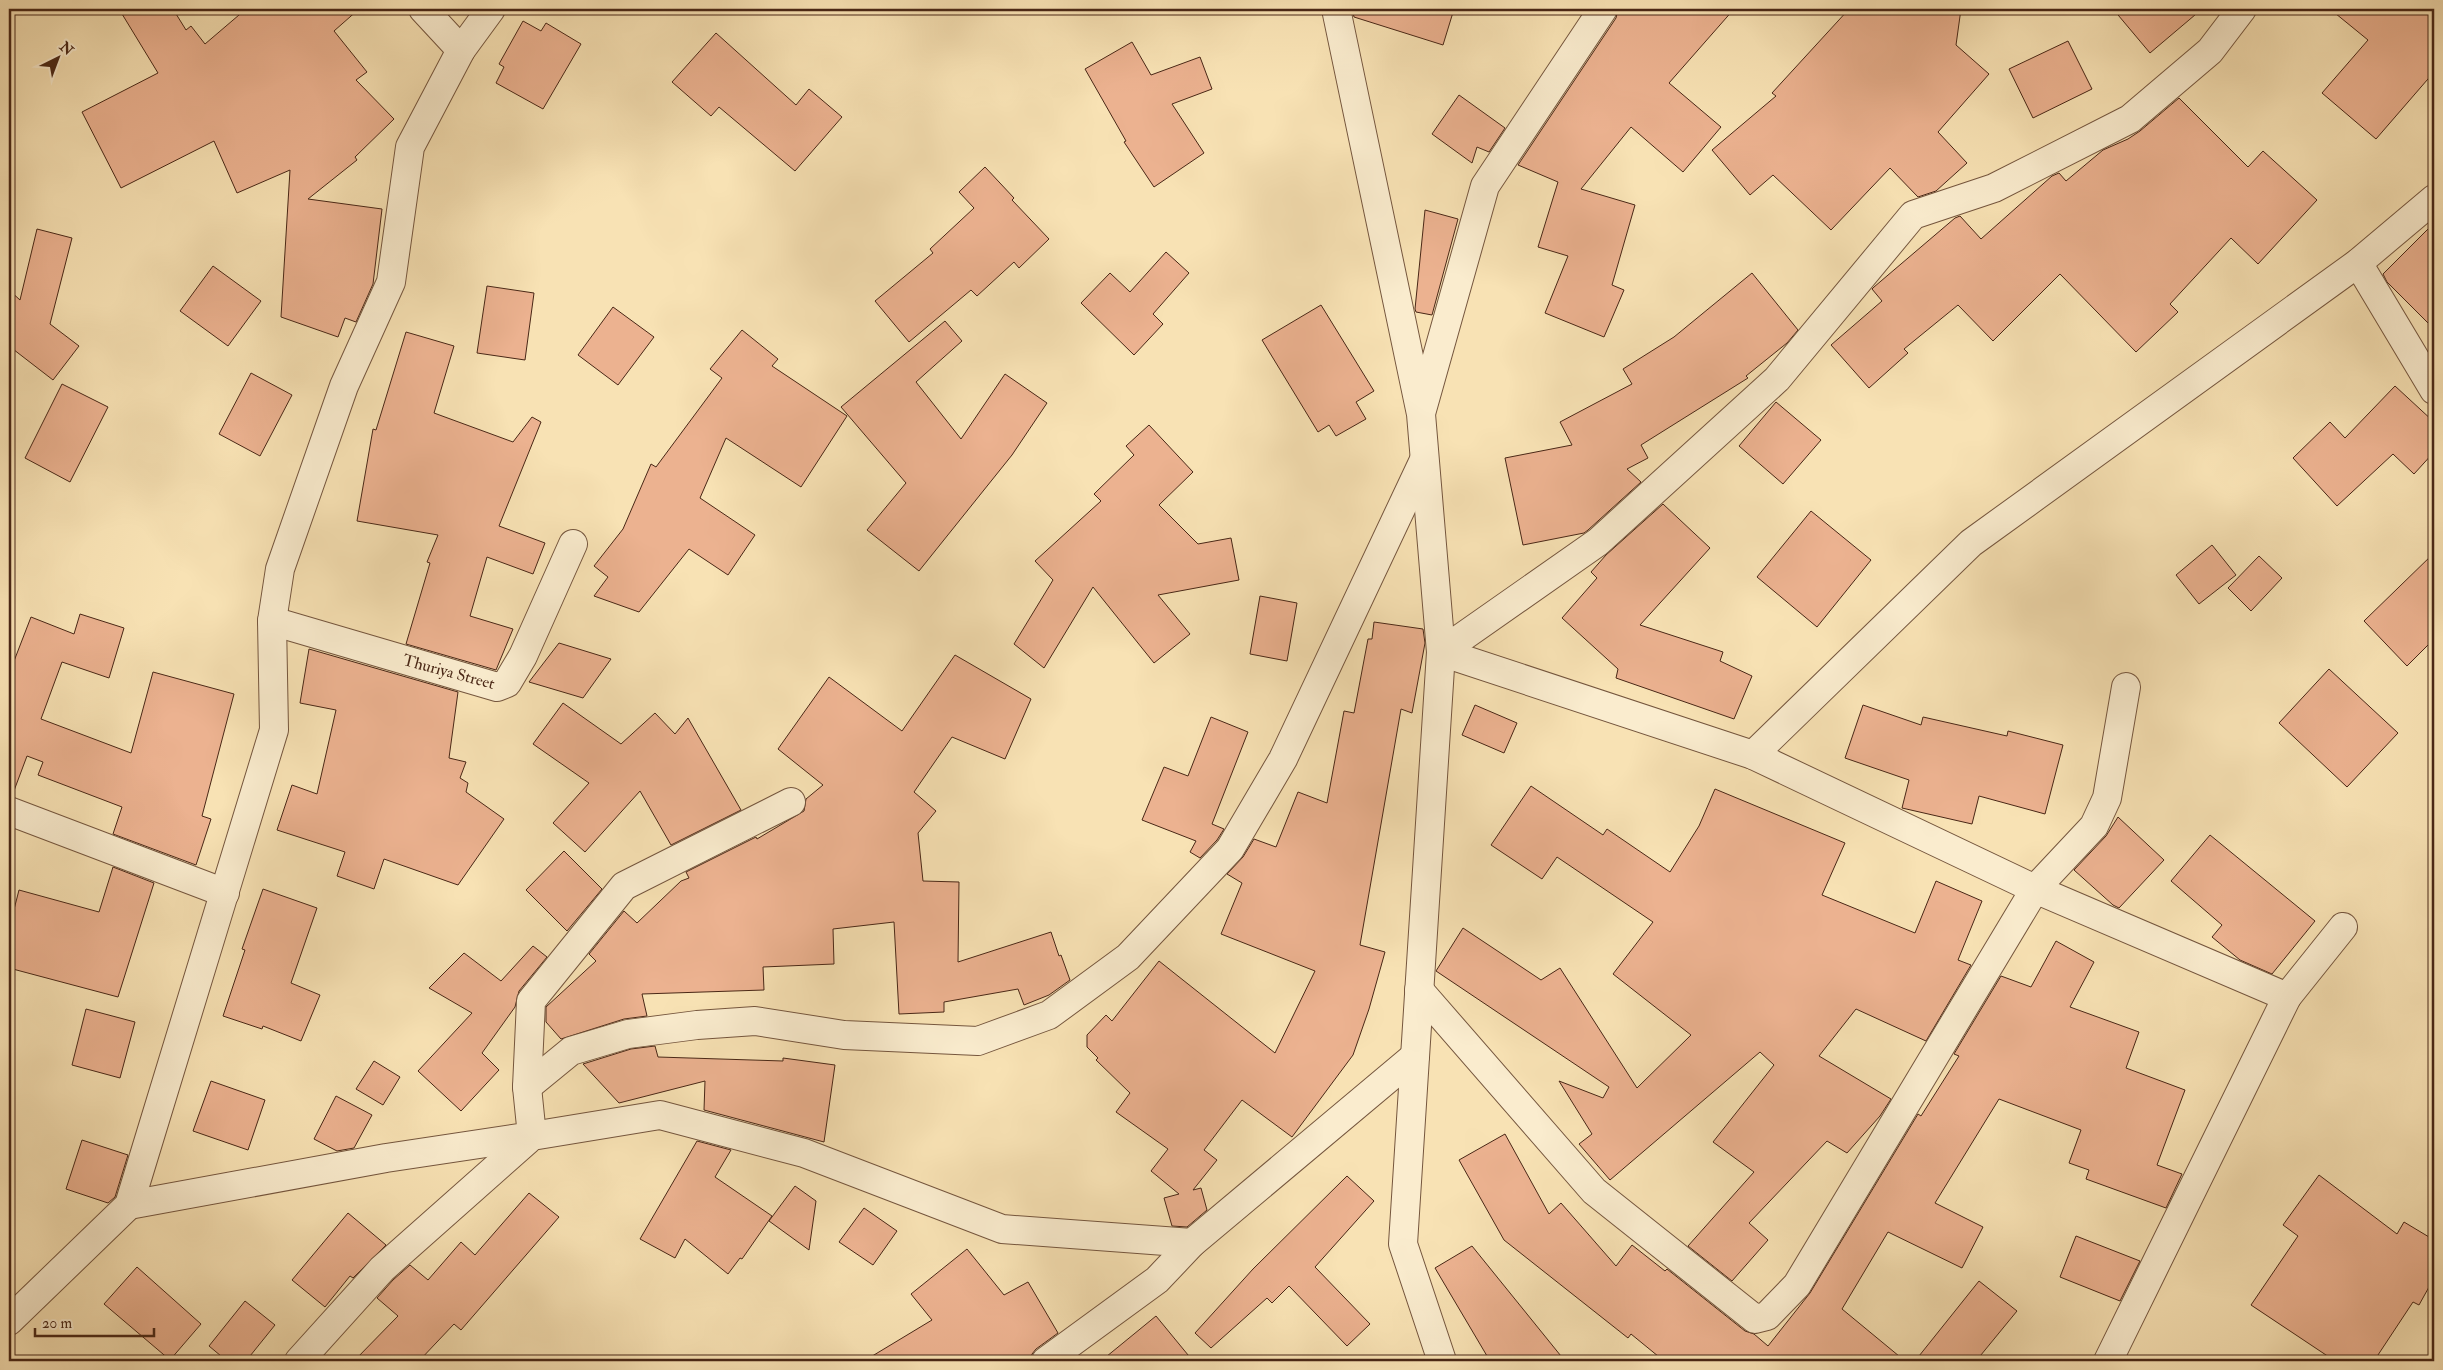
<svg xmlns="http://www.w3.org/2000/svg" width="2443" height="1370" viewBox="0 0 2443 1370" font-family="'IM FELL Double Pica',serif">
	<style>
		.building { fill: #ecb290; stroke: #492716 }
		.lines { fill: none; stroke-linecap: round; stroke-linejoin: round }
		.minor-casing { stroke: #75563e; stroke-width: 30 }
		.minor { stroke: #faecce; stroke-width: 28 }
		.labels { text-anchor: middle; stroke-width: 4.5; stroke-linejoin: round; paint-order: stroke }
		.street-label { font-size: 16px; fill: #492716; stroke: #faecce }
	</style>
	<rect width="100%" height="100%" fill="#f8e2b4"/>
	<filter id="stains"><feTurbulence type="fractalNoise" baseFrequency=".004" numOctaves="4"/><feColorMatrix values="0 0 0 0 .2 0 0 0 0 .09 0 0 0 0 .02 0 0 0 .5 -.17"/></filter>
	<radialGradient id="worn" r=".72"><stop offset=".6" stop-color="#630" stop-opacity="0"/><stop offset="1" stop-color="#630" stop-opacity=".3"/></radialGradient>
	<!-- building -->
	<g class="building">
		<path d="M119,9H173L186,30L191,26L205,44L246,9H359L334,31L367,72L356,80L394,119L355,157L357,160L308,199L382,209L373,284L356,322L345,318L338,337L281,317L290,170L237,193L214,141L121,188L82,112L158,73Z"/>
		<path d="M1352,9H1454L1443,45L1354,17Z"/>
		<path d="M1618,9H1734L1669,83L1721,127L1683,172L1631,127L1581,189L1635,205L1612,285L1624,290L1604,337L1545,313L1568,256L1538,247L1558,182L1518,165L1616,18Z"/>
		<path d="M1849,9H1961L1956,45L1989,74L1938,132L1967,163L1936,191L1918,197L1890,168L1831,230L1773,175L1750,195L1712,150L1776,96L1772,93Z"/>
		<path d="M2113,9H2202L2150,53Z"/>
		<path d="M2330,9H2434V72L2376,139L2322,93L2368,40Z"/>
		<path d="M523,21L541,31L546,23L581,44L543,109L496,83L504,67L499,64Z"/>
		<path d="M716,33L796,105L809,89L842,117L795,171L719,107L711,116L672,82Z"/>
		<path d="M2068,41L2092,89L2033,118L2009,69Z"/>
		<path d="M1132,42L1151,75L1200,57L1212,89L1172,104L1204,153L1154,187L1124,142L1126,141L1085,69Z"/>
		<path d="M1459,95L1505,128L1489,152L1477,147L1472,163L1432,134Z"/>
		<path d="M2179,98L2248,167L2263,151L2317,200L2258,264L2231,238L2170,304L2178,312L2136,352L2060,274L1993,341L1958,305L1904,349L1908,353L1869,388L1831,345L1882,301L1872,289L1874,287L1955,218L1960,216L1981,239L2052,176L2059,173L2066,181L2103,150L2128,139L2140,131Z"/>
		<path d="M985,167L1014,198L1012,200L1049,239L1019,268L1014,262L977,296L971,290L909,342L875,301L933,253L930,249L974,208L959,192Z"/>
		<path d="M1425,210L1458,219L1432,315L1416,312L1415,309Z"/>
		<path d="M2434,223V329L2387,282L2383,274Z"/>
		<path d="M37,229L72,238L50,324L79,346L53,380L9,346V290L20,300Z"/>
		<path d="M1166,252L1189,273L1153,314L1163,324L1134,355L1081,303L1110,273L1130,292Z"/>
		<path d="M213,266L261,301L228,346L180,311Z"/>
		<path d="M1752,273L1798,330L1787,343L1746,376L1748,378L1641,445L1648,458L1627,469L1641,482L1588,530L1584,533L1523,545L1505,458L1572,445L1560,422L1632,384L1623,369L1674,337Z"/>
		<path d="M487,286L534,293L525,360L477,353Z"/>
		<path d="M1321,305L1374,391L1356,402L1366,419L1336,436L1329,425L1318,432L1262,340Z"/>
		<path d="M613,307L654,337L618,385L578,355Z"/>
		<path d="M945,321L962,341L916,382L961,439L1005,374L1047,403L1012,455L919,571L867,530L906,483L841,407Z"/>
		<path d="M742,330L778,359L772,366L847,416L801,487L726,438L700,498L755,535L728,575L689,549L639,612L594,596L608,577L594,566L623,529L651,464L656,467L722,378L710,369Z"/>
		<path d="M406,332L454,346L434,413L513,442L532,417L541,422L499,526L545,543L533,574L487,557L470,616L513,629L496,670L406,644L430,563L427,562L438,535L357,521L373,429L376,430Z"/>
		<path d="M251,373L292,395L260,456L219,434Z"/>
		<path d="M62,384L108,407L70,482L25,458Z"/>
		<path d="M2395,386L2434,422V452L2414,474L2393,454L2337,506L2293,458L2330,422L2345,438Z"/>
		<path d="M1776,402L1821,440L1783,484L1739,446Z"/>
		<path d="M1149,425L1193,472L1159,505L1198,544L1231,538L1239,580L1158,595L1190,634L1154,663L1093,587L1044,668L1014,644L1053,580L1035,561L1101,501L1094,494L1134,455L1126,446Z"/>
		<path d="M1663,504L1710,548L1640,625L1723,652L1720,661L1752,676L1734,719L1616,678L1618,669L1562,618L1597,578L1591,572L1606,555Z"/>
		<path d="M1811,511L1871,560L1817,627L1757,577Z"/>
		<path d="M2212,545L2236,575L2199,604L2176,575Z"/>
		<path d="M2434,553V639L2407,666L2364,621Z"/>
		<path d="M2259,556L2282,578L2251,611L2228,588Z"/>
		<path d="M1260,596L1297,603L1287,661L1250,654Z"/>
		<path d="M80,614L124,628L109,678L62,662L41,719L131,753L153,672L234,694L202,816L211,819L196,865L113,834L122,807L38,775L43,762L27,756L12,796H9V674L31,617L74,634Z"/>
		<path d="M1374,622L1423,629L1425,643L1412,713L1401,709L1360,945L1385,952L1369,1009L1353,1055L1292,1137L1242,1100L1204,1150L1217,1160L1193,1190L1201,1188L1207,1210L1187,1227L1172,1226L1164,1198L1179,1194L1151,1171L1168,1149L1116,1112L1130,1093L1096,1060L1098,1058L1087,1047V1035L1106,1015L1112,1021L1159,961L1275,1053L1315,971L1221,934L1242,883L1227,874L1243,857L1254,839L1276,847L1298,792L1327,803L1344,711L1354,713L1368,639H1372Z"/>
		<path d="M559,643L611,659L583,698L529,682Z"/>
		<path d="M309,649L458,692L449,758L466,762L460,778L468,783L466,792L504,819L458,885L384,859L374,889L337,876L345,852L277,830L292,785L317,794L336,710L300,703Z"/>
		<path d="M955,655L1031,699L1005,759L952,737L914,792L936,811L918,833L923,881L959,882L958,962L1051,932L1059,956L1061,955L1070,980L1049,995L1024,1005L1018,989L944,1002V1012L899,1014L894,922L833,929L834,964L763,967L764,990L642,994L647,1016L624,1019L561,1039L546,1022V1007L596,961L589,954L624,911L637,923L681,881L689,878L686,872L756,837L757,839L804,811L806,799L823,785L778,749L829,677L902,731Z"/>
		<path d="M2329,669L2398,733L2347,787L2279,723Z"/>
		<path d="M563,703L621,744L655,713L675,734L688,718L741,810L671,845L640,791L585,852L553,823L589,783L533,744Z"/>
		<path d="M1475,705L1517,723L1504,753L1462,735Z"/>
		<path d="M1863,705L1921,725L1923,717L2007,736L2008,731L2063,745L2045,814L1979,796L1972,824L1902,808L1909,780L1845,758Z"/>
		<path d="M1211,717L1248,732L1212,824L1224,829L1217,840L1200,858L1190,852L1196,841L1142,820L1164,767L1188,776Z"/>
		<path d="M1531,786L1603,835L1607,829L1670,872L1699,826L1715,789L1845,843L1822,895L1915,933L1936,881L1982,901L1958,960L1971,965L1926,1041L1856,1009L1819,1056L1891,1099L1880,1116L1847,1153L1827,1141L1749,1223L1768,1240L1732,1281L1688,1246L1754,1172L1713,1142L1774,1065L1760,1052L1610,1180L1579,1144L1592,1134L1559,1081L1603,1098L1609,1087L1436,971L1463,928L1541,980L1560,968L1637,1088L1691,1035L1613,974L1653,922L1557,857L1542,879L1491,845Z"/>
		<path d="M2118,817L2164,860L2119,908L2113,905L2074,870L2106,836Z"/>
		<path d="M2210,835L2315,921L2272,974L2240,960L2212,937L2222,925L2171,881Z"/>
		<path d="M564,851L602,889L567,931L526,890Z"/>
		<path d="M113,867L154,883L118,997L9,968V929L19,890L99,912Z"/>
		<path d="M263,889L317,908L291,983L320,995L301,1041L263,1026L262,1029L223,1016L245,950L242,949Z"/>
		<path d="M2056,941L2094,962L2070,1007L2139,1032L2126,1068L2185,1090L2157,1165L2182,1174L2166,1208L2086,1179L2089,1170L2069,1163L2081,1130L1999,1099L1935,1203L1983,1227L1962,1268L1888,1232L1842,1309L1905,1361H1664L1631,1334L1628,1338L1504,1240L1459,1160L1505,1134L1549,1214L1561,1203L1616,1266L1632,1245L1665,1271L1667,1269L1745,1331L1754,1334L1768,1346L1810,1293L1918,1114L1921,1116L1959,1056L1954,1054L2001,976L2031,987Z"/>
		<path d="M533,946L547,957L519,991L515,1007L482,1053L499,1070L461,1111L418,1071L472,1013L429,988L464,953L501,981Z"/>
		<path d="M86,1009L135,1022L120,1078L72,1065Z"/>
		<path d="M655,1046L658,1057L783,1061V1058L835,1065L824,1142L704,1110L705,1081L619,1103L583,1064L631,1049Z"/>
		<path d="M374,1061L400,1077L383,1105L356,1089Z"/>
		<path d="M211,1081L265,1100L248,1150L193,1131Z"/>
		<path d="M336,1096L372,1115L354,1148L337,1151L314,1139Z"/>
		<path d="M82,1140L128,1155L115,1197L108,1203L66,1189Z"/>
		<path d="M697,1141L731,1150L715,1177L772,1216L742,1259L740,1258L728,1274L685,1239L675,1258L640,1239Z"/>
		<path d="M2319,1175L2397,1234L2404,1222L2434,1240V1278L2419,1305L2413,1302L2374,1361H2335L2251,1305L2298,1236L2283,1225Z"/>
		<path d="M1347,1176L1374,1201L1315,1267L1370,1324L1347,1346L1289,1286L1272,1303L1267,1298L1211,1348L1195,1333L1253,1269Z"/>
		<path d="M795,1186L816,1201L809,1250L769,1221Z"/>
		<path d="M529,1193L559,1217L461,1330L454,1324L419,1361H354L398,1316L377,1298L393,1280L410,1265L428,1280L461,1242L475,1255Z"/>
		<path d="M864,1208L897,1231L873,1265L839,1242Z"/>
		<path d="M348,1213L386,1245L353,1278L350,1276L325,1307L292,1280Z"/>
		<path d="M2076,1236L2140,1261L2120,1301L2060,1277Z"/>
		<path d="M1472,1246L1565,1361H1490L1435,1268Z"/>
		<path d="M967,1249L1004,1295L1028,1282L1058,1333L1036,1349L1032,1354L1031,1361H864L932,1320L911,1294Z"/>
		<path d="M137,1267L201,1324L170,1360L104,1304Z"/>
		<path d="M1979,1281L2017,1311L1976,1361H1915Z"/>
		<path d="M245,1301L275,1325L246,1361H227L209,1346Z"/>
		<path d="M1156,1316L1193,1361H1101Z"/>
	</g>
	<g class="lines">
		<!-- minor casing -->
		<g class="minor-casing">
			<g id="minor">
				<path d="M423,9L461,50"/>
				<path d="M1336,9L1421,414L1441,652L1403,1244L1442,1361"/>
				<path d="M2358,263L2434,390"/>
				<path d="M1422,410L1485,186L1603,9"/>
				<path d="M272,621L497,687L507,683L523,656L573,544"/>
				<path d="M1441,652L1598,542L1777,379L1913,215L1994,188L2130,119L2210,51L2242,9"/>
				<path d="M1441,652L1753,755L2035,889L2287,997"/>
				<path d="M1753,755L1971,543L2358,263L2434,199"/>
				<path d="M9,811L225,893"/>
				<path d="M1419,990L1594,1191L1755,1319L1767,1316L1797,1285L2035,889L2094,826L2107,798L2126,687"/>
				<path d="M527,1087L571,1051L628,1034L697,1025L755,1021L844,1035L978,1041L1049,1015L1128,957L1230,849L1283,759L1424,460"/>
				<path d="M129,1205L386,1158L532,1136L527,1087L531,1001L624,886L791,802"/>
				<path d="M9,1321L129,1205L274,730L272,621L280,569L344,386L391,282L410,147L461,50L491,9"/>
				<path d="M299,1361L382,1269L532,1136L660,1115L804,1153L1002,1229L1192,1243L1415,1056"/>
				<path d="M1046,1361L1157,1280L1192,1243"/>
				<path d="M2108,1361L2287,997L2343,927"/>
			</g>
		</g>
		<!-- minor -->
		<use href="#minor" class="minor"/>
	</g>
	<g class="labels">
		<!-- street labels -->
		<g class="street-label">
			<text transform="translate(449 671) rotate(15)" y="6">Thuriya Street</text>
		</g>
	</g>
	<!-- margin -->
	<rect width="2443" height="1370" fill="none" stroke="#f8e2b4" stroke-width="30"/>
	<rect x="10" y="10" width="2423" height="1350" fill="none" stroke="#492716" stroke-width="2.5"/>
	<rect x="15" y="15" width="2413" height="1340" fill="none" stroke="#492716"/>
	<!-- north arrow -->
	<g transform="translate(58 58) rotate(42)" stroke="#faecce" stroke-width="4" paint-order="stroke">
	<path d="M0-4L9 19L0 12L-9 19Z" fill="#492716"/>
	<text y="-8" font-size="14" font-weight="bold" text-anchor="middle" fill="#492716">N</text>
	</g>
	<!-- scale -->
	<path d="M35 1328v8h119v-8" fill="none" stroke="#492716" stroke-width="2.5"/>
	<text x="42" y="1328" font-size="15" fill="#492716" stroke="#faecce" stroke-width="4" paint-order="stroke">20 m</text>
	<rect width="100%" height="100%" filter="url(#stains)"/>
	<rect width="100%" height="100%" fill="url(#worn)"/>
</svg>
